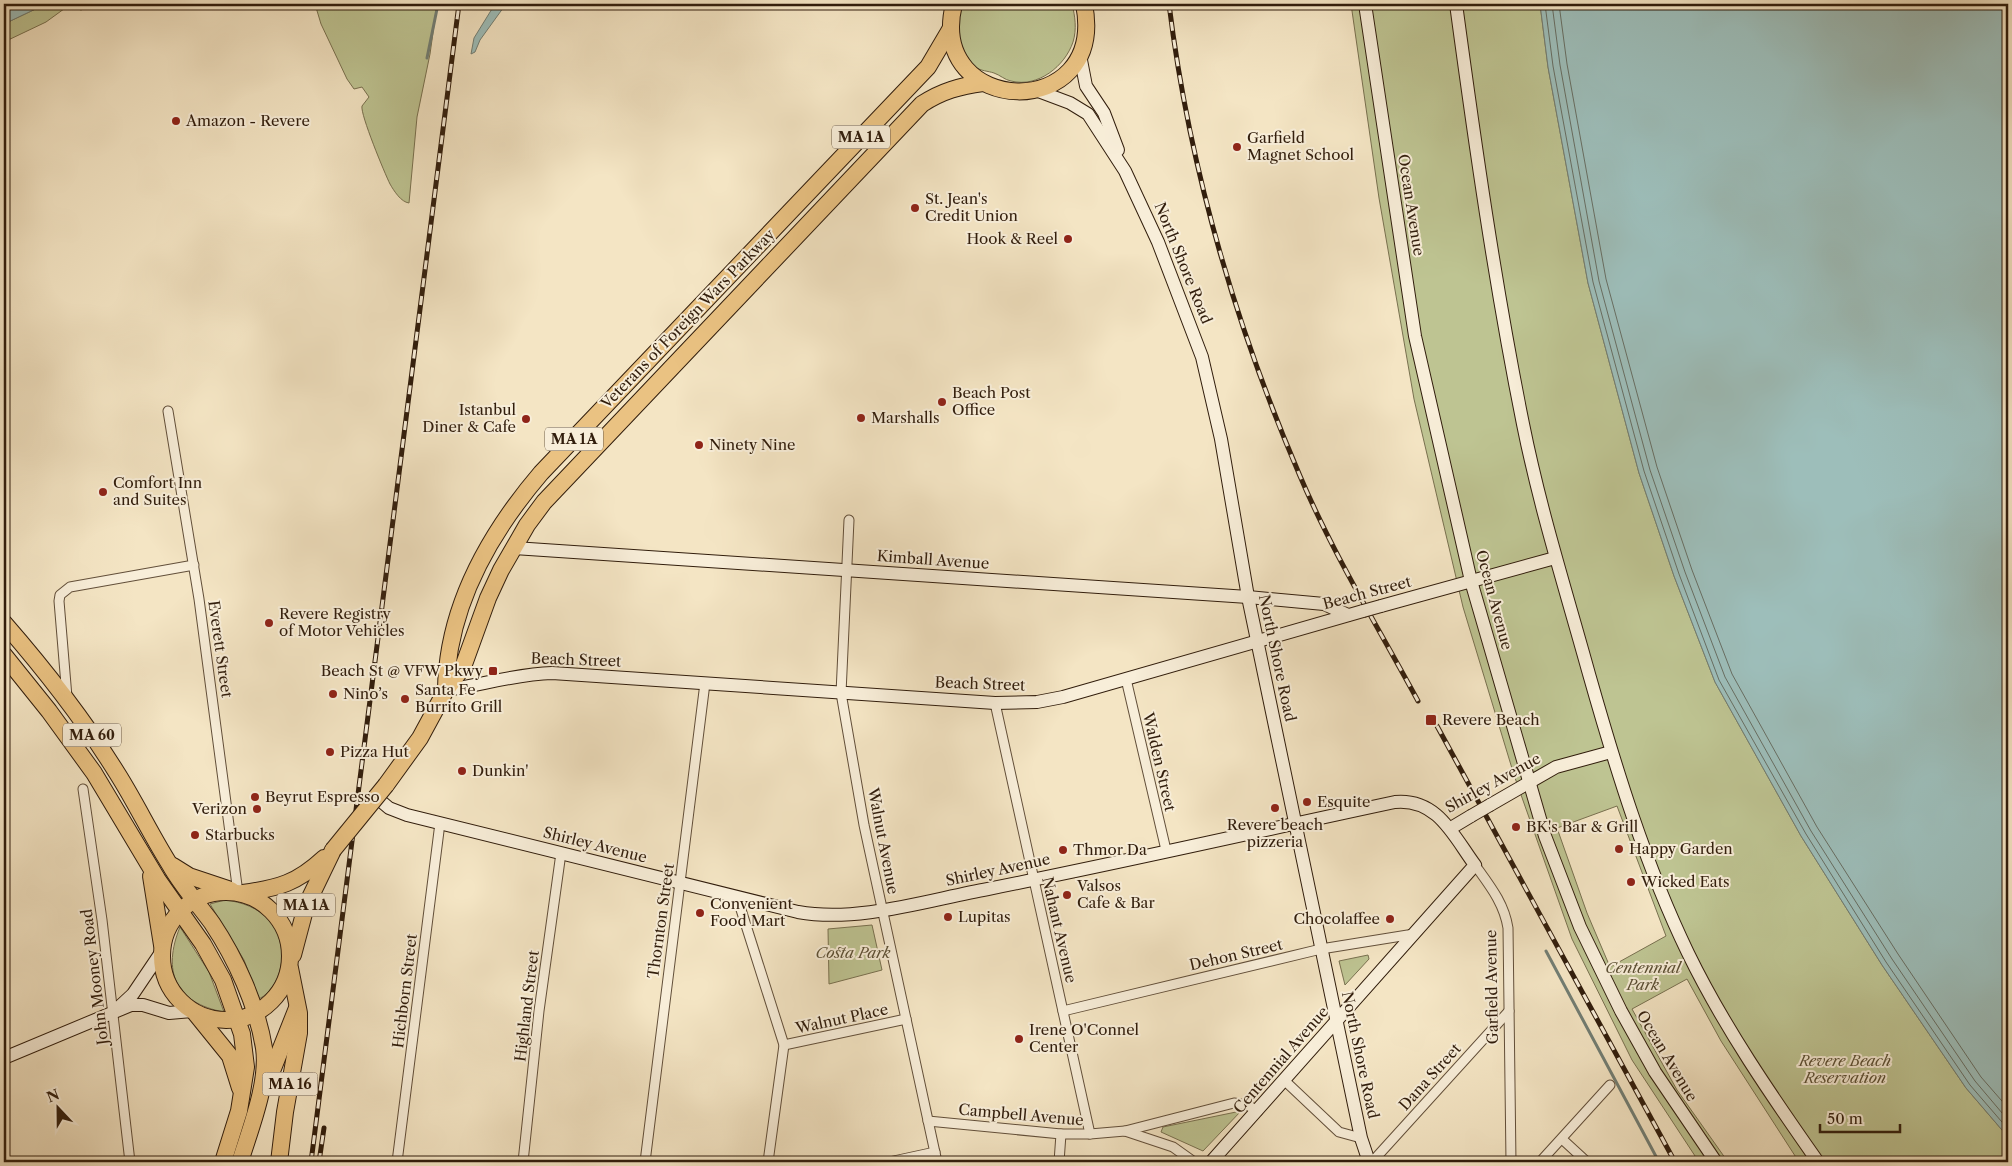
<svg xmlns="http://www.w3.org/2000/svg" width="2012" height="1166" viewBox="0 0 2012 1166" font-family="'Libre Caslon Text',serif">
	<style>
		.green { fill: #bec492; stroke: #78704f; fill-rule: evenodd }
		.water { fill: #9dbeba; stroke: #727e74 }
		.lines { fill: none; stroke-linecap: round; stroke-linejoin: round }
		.shore { stroke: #676e63; stroke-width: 1 }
		.stream { stroke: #727e74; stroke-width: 3 }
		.street-casing { stroke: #624f3a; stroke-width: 11 }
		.secondary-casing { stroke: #311d0c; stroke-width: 14 }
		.highway-casing { stroke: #311d0c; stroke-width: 18 }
		.street { stroke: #f8eed9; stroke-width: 9 }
		.secondary { stroke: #f8eed9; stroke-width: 12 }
		.highway { stroke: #eac282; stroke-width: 16 }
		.rail-casing { stroke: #311d0c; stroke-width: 5 }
		.rail { stroke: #f8eed9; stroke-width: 3; stroke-dasharray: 9; stroke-linecap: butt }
		.secondary-bridge-casing { stroke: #311d0c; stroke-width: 14; stroke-linecap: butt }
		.highway-bridge-casing { stroke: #311d0c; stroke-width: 18; stroke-linecap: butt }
		.secondary-bridge { stroke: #f8eed9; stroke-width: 12 }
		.highway-bridge { stroke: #eac282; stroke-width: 16 }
		.poi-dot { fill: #8f2418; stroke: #f8eed9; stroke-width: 2 }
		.labels { text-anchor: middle; stroke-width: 4; stroke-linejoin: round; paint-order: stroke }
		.shield { fill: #f8eed9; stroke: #6d5c4a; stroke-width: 1 }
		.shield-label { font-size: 14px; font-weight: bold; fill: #311d0c }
		.poi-label { font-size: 15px; fill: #311d0c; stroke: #f8eed9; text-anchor: start }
		.street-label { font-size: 15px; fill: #311d0c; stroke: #f8eed9 }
		.park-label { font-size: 15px; font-style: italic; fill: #5b4f34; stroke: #f8eed9 }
	</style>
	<rect width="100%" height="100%" fill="#f4e5c4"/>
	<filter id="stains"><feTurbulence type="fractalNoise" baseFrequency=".004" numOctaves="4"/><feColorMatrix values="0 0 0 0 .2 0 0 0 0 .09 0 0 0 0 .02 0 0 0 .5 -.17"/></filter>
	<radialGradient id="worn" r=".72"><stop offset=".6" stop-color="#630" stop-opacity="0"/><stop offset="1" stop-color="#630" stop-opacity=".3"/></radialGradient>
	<!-- green -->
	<g class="green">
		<path d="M46,4H98L81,10L68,6L46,22L4,42V24Z"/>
		<path d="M315,4H437L430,54L417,117L409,203C401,202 394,191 390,184C385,174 360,114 362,106L369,97L362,87L354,89L347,79L321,24Z"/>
		<path d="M962,4H1072C1075,16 1077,29 1073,42C1065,66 1038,88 1011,81C1005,80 1000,75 994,73C988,71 981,71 975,67C957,55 956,22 962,4Z"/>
		<path d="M1351,4H1540L1548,67L1588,283L1639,473L1674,576L1715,682L1801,836L1882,965L1966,1088L2008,1137V1162H1799L1721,1041L1687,979L1632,1009L1677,1090L1728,1162H1699L1632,1060L1572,939L1514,775L1463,607L1414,399L1379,198ZM1617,806L1666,936L1610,967L1587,913L1557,828Z"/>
		<path d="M225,900C242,902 259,908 270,921C289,943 285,985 259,999L244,960L210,904Z"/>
		<path d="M872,925L882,970L829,984L828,929Z"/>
		<path d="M180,927L209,972L224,1012C175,1003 162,971 180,927Z"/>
		<path d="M1368,955L1369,959L1345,985L1339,961Z"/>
		<path d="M1241,1111L1203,1151L1161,1132L1163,1127Z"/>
	</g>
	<!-- water -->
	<g class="water">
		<path d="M4,4H46L4,24Z"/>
		<path d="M495,4H506L480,40L475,52L471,54L474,38Z"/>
		<path d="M1540,4H2008V1137L1966,1088L1882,965L1801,836L1715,682L1674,576L1639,473L1588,283L1548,67Z"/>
	</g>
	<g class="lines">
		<!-- shore -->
		<g class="shore">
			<path d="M1545,4L1553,66L1593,282L1644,471L1679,574L1719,680L1806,834L1886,962L1970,1085L2008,1129"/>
			<path d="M1552,4L1560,65L1599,281L1650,470L1685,572L1725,677L1811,831L1892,959L1975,1081L2008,1120"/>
			<path d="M1559,4L1567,64L1606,279L1657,467L1692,570L1732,674L1817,827L1898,954L1981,1077L2008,1108"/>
		</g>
		<!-- stream -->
		<g class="stream">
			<path d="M427,58L438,4"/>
			<path d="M1546,951L1659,1162"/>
		</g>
		<!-- street casing -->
		<g class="street-casing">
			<g id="street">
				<path d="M168,411L199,599L238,893"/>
				<path d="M849,520L841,693L864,825L937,1162"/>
				<path d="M1126,679L1166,850"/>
				<path d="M67,697L59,601L60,595L70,587L194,565"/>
				<path d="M995,703L1090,1134"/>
				<path d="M83,789L102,920L130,1162"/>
				<path d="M1475,865C1490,886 1504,903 1508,928L1511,1162"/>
				<path d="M737,897L784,1045L768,1162"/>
				<path d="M1063,1011L1321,949L1414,934"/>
				<path d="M784,1045L906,1019"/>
				<path d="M1285,1081L1339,1132L1361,1138"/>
				<path d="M928,1121L1061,1134H1090L1125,1131L1173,1147L1194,1162"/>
				<path d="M1125,1131L1234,1103L1247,1105L1258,1111"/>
				<path d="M1562,1139L1587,1162"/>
				<path d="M397,1162L440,823"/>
				<path d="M523,1162L539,1011L561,853"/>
				<path d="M645,1162L705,683"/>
				<path d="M889,1162L935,1152"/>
				<path d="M1059,1162L1061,1134"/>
				<path d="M1372,1162L1509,1011"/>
				<path d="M1540,1162L1610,1085"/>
			</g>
		</g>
		<!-- secondary casing -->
		<g class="secondary-casing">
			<g id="secondary">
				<path d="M1365,4L1415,336L1471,581L1545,836L1580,927L1621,1011L1655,1072L1716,1162"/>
				<path d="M1456,4C1475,144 1495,285 1523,424C1540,509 1566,591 1589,674C1616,769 1645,864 1688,953C1724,1027 1771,1095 1818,1162"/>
				<path d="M1080,55L1086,86L1104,113L1118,150"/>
				<path d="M1038,91L1070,103L1088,114L1125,171L1158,242L1202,357L1221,439L1248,597L1361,1138L1369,1162"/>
				<path d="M514,548L1248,597L1324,604L1348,615"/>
				<path d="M1381,606L1555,558"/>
				<path d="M446,690C481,685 516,674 552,673L995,703L1037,702L1063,697L1363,611"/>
				<path d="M376,797L389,808L407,815L798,912C858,923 928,900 988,889C1124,862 1259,831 1395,802C1438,798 1454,837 1475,865L1211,1162"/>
				<path d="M1490,805L1556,767L1611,752"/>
				<path d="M1451,828L1471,816"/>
				<path d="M118,1008L133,994L162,951"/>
				<path d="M4,1058L131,1005H143L169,1013L192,1011"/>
			</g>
		</g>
		<!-- highway casing -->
		<g class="highway-casing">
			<g id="highway">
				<path d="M954,4C926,117 1108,124 1084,4"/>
				<path d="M4,623C45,670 84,720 117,773C136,803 151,835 170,865C182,886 198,904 212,923C236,959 257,1005 264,1048C269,1083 250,1129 240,1162"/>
				<path d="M4,655L49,711L94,773L158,880L203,944L223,980L242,1034L246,1067L239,1111L223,1162"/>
				<path d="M446,690C447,608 489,534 541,473L928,67L951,28"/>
				<path d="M386,785L420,738L446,690L463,667L488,598L501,570L527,525L544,502L922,104C942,91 960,86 983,83"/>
				<path d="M173,866L189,876L231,890"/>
				<path d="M151,876L162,945"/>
				<circle cx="226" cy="956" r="64"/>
				<path d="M243,893C279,888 297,883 324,858"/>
				<path d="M293,955L306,906L333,850"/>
				<path d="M196,1014L230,1056L240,1088"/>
				<path d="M268,1081L297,1008"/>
				<path d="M279,1162L285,1112L299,1033V1013L290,968"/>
			</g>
		</g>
		<!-- street -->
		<use href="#street" class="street"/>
		<!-- secondary -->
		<use href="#secondary" class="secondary"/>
		<!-- highway -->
		<use href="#highway" class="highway"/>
		<!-- rail casing -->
		<g class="rail-casing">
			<g id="rail">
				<path d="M1169,4C1189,166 1236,327 1300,476C1333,554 1378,627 1418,701"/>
				<path d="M1437,726L1675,1162"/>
				<path d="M311,1162L459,4"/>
				<path d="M319,1162L324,1128"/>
			</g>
		</g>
		<!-- rail -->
		<use href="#rail" class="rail"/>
		<!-- secondary-bridge casing -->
		<g class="secondary-bridge-casing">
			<g id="secondary-bridge">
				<path d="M1363,611L1381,606"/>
				<path d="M1471,816L1490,805"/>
			</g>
		</g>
		<!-- highway-bridge casing -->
		<g class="highway-bridge-casing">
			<path id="highway-bridge" d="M333,850L386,785"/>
		</g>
		<!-- secondary-bridge -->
		<use href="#secondary-bridge" class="secondary-bridge"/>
		<!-- highway-bridge -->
		<use href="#highway-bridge" class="highway-bridge"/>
	</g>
	<!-- markers -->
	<g class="poi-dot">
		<circle cx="176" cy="121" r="5"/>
		<circle cx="1237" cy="147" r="5"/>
		<circle cx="915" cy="208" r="5"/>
		<circle cx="1068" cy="239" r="5"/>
		<circle cx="942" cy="402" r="5"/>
		<circle cx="861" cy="418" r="5"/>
		<circle cx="526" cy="419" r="5"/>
		<circle cx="699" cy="445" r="5"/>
		<circle cx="103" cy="492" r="5"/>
		<circle cx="269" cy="623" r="5"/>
		<rect x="488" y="666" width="10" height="10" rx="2.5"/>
		<circle cx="333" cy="694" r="5"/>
		<circle cx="405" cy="699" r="5"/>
		<rect x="1425" y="714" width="12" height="12" rx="2.5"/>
		<circle cx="330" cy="752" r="5"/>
		<circle cx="462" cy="771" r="5"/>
		<circle cx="255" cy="797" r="5"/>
		<circle cx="1307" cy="802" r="5"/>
		<circle cx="1275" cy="808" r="5"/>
		<circle cx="257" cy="809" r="5"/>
		<circle cx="1516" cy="827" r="5"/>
		<circle cx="195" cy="835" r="5"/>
		<circle cx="1619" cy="849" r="5"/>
		<circle cx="1063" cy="850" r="5"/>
		<circle cx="1631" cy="882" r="5"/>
		<circle cx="1067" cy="895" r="5"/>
		<circle cx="700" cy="913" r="5"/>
		<circle cx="948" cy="917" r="5"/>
		<circle cx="1390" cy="919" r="5"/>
		<circle cx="1019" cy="1039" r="5"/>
	</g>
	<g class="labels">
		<!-- shield labels -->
		<g class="shield">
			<rect x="832" y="125.5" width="58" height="23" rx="4"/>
			<rect x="545" y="427.5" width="58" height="23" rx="4"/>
			<rect x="63" y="723.5" width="58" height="23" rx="4"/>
			<rect x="277" y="893.5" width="58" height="23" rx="4"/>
			<rect x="262.5" y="1072.5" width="55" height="23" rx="4"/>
		</g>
		<g class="shield-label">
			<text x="861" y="142">MA 1A</text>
			<text x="574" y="444">MA 1A</text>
			<text x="92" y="740">MA 60</text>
			<text x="306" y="910">MA 1A</text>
			<text x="290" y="1089">MA 16</text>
		</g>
		<!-- poi labels -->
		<g class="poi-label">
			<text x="186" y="126">Amazon - Revere</text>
			<text x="1247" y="143">Garfield<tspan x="1247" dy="17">Magnet School</tspan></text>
			<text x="925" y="204">St. Jean's<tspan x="925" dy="17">Credit Union</tspan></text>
			<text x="1058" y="244" text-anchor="end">Hook &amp; Reel</text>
			<text x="952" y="398">Beach Post<tspan x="952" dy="17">Office</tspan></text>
			<text x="516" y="415" text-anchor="end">Istanbul<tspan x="516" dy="17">Diner &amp; Cafe</tspan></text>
			<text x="871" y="423">Marshalls</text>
			<text x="709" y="450">Ninety Nine</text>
			<text x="113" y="488">Comfort Inn<tspan x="113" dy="17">and Suites</tspan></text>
			<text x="279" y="619">Revere Registry<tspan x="279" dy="17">of Motor Vehicles</tspan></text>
			<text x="483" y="676" text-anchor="end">Beach St @ VFW Pkwy</text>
			<text x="415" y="695">Santa Fe<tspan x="415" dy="17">Burrito Grill</tspan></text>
			<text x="343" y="699">Nino’s</text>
			<text x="1442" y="725">Revere Beach</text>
			<text x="340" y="757">Pizza Hut</text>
			<text x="472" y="776">Dunkin'</text>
			<text x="265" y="802">Beyrut Espresso</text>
			<text x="1317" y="807">Esquite</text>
			<text x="247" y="814" text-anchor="end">Verizon</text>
			<text x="1275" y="830" text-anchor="middle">Revere beach<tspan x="1275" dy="17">pizzeria</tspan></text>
			<text x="1526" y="832">BK's Bar &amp; Grill</text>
			<text x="205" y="840">Starbucks</text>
			<text x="1629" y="854">Happy Garden</text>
			<text x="1073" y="855">Thmor Da</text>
			<text x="1641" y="887">Wicked Eats</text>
			<text x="1077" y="891">Valsos<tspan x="1077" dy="17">Cafe &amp; Bar</tspan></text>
			<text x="710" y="909">Convenient<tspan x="710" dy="17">Food Mart</tspan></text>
			<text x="958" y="922">Lupitas</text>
			<text x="1380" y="924" text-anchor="end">Chocolaffee</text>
			<text x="1029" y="1035">Irene O'Connel<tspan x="1029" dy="17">Center</tspan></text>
		</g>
		<!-- street labels -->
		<g class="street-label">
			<text transform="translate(1411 205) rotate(81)" y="5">Ocean Avenue</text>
			<text transform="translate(1183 263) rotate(68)" y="5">North Shore Road</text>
			<text transform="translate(688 319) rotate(-46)" y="5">Veterans of Foreign Wars Parkway</text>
			<text transform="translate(933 560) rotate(4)" y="5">Kimball Avenue</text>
			<text transform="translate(1367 593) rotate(-15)" y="5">Beach Street</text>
			<text transform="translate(1494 600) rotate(75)" y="5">Ocean Avenue</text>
			<text transform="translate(220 649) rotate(82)" y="5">Everett Street</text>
			<text transform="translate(1277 658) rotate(78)" y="5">North Shore Road</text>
			<text transform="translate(576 660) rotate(2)" y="5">Beach Street</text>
			<text transform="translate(980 684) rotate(2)" y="5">Beach Street</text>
			<text transform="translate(1159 762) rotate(77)" y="5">Walden Street</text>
			<text transform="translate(1493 783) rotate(-29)" y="5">Shirley Avenue</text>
			<text transform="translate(883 841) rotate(79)" y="5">Walnut Avenue</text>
			<text transform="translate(595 845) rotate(14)" y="5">Shirley Avenue</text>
			<text transform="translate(998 870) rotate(-12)" y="5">Shirley Avenue</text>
			<text transform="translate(661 921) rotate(-82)" y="5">Thornton Street</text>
			<text transform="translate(1059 930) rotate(77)" y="5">Nahant Avenue</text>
			<text transform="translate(1236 955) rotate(-13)" y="5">Dehon Street</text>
			<text transform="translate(95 977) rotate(-97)" y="5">John Mooney Road</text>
			<text transform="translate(1492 987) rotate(-91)" y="5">Garfield Avenue</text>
			<text transform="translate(405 991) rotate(-83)" y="5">Hichborn Street</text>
			<text transform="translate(527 1006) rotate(-83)" y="5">Highland Street</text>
			<text transform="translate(842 1019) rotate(-12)" y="5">Walnut Place</text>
			<text transform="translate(1360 1055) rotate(78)" y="5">North Shore Road</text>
			<text transform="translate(1667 1056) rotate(59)" y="5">Ocean Avenue</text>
			<text transform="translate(1281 1060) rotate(-49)" y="5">Centennial Avenue</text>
			<text transform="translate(1430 1077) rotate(-48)" y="5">Dana Street</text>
			<text transform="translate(1021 1115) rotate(5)" y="5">Campbell Avenue</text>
		</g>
		<!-- park labels -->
		<g class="park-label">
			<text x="853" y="958">Costa Park</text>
			<text x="1643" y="973">Centennial<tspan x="1643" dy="17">Park</tspan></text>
			<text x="1845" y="1066">Revere Beach<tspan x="1845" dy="17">Reservation</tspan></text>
		</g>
	</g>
	<!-- margin -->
	<rect width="2012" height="1166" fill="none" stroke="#f4e5c4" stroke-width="20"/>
	<rect x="5" y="5" width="2002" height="1156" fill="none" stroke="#311d0c" stroke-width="2.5"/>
	<rect x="10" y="10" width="1992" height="1146" fill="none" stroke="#311d0c"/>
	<!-- north arrow -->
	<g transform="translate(58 1108) rotate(338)" stroke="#f8eed9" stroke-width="4" paint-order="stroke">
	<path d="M0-4L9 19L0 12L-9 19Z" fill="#311d0c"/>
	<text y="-8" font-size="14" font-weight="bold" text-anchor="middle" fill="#311d0c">N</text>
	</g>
	<!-- scale -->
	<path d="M1820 1124v8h80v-8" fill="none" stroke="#311d0c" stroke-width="2.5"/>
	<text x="1827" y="1124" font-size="15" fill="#311d0c" stroke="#f8eed9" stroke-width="4" paint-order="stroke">50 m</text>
	<rect width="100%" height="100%" filter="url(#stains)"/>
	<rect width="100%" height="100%" fill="url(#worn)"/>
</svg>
